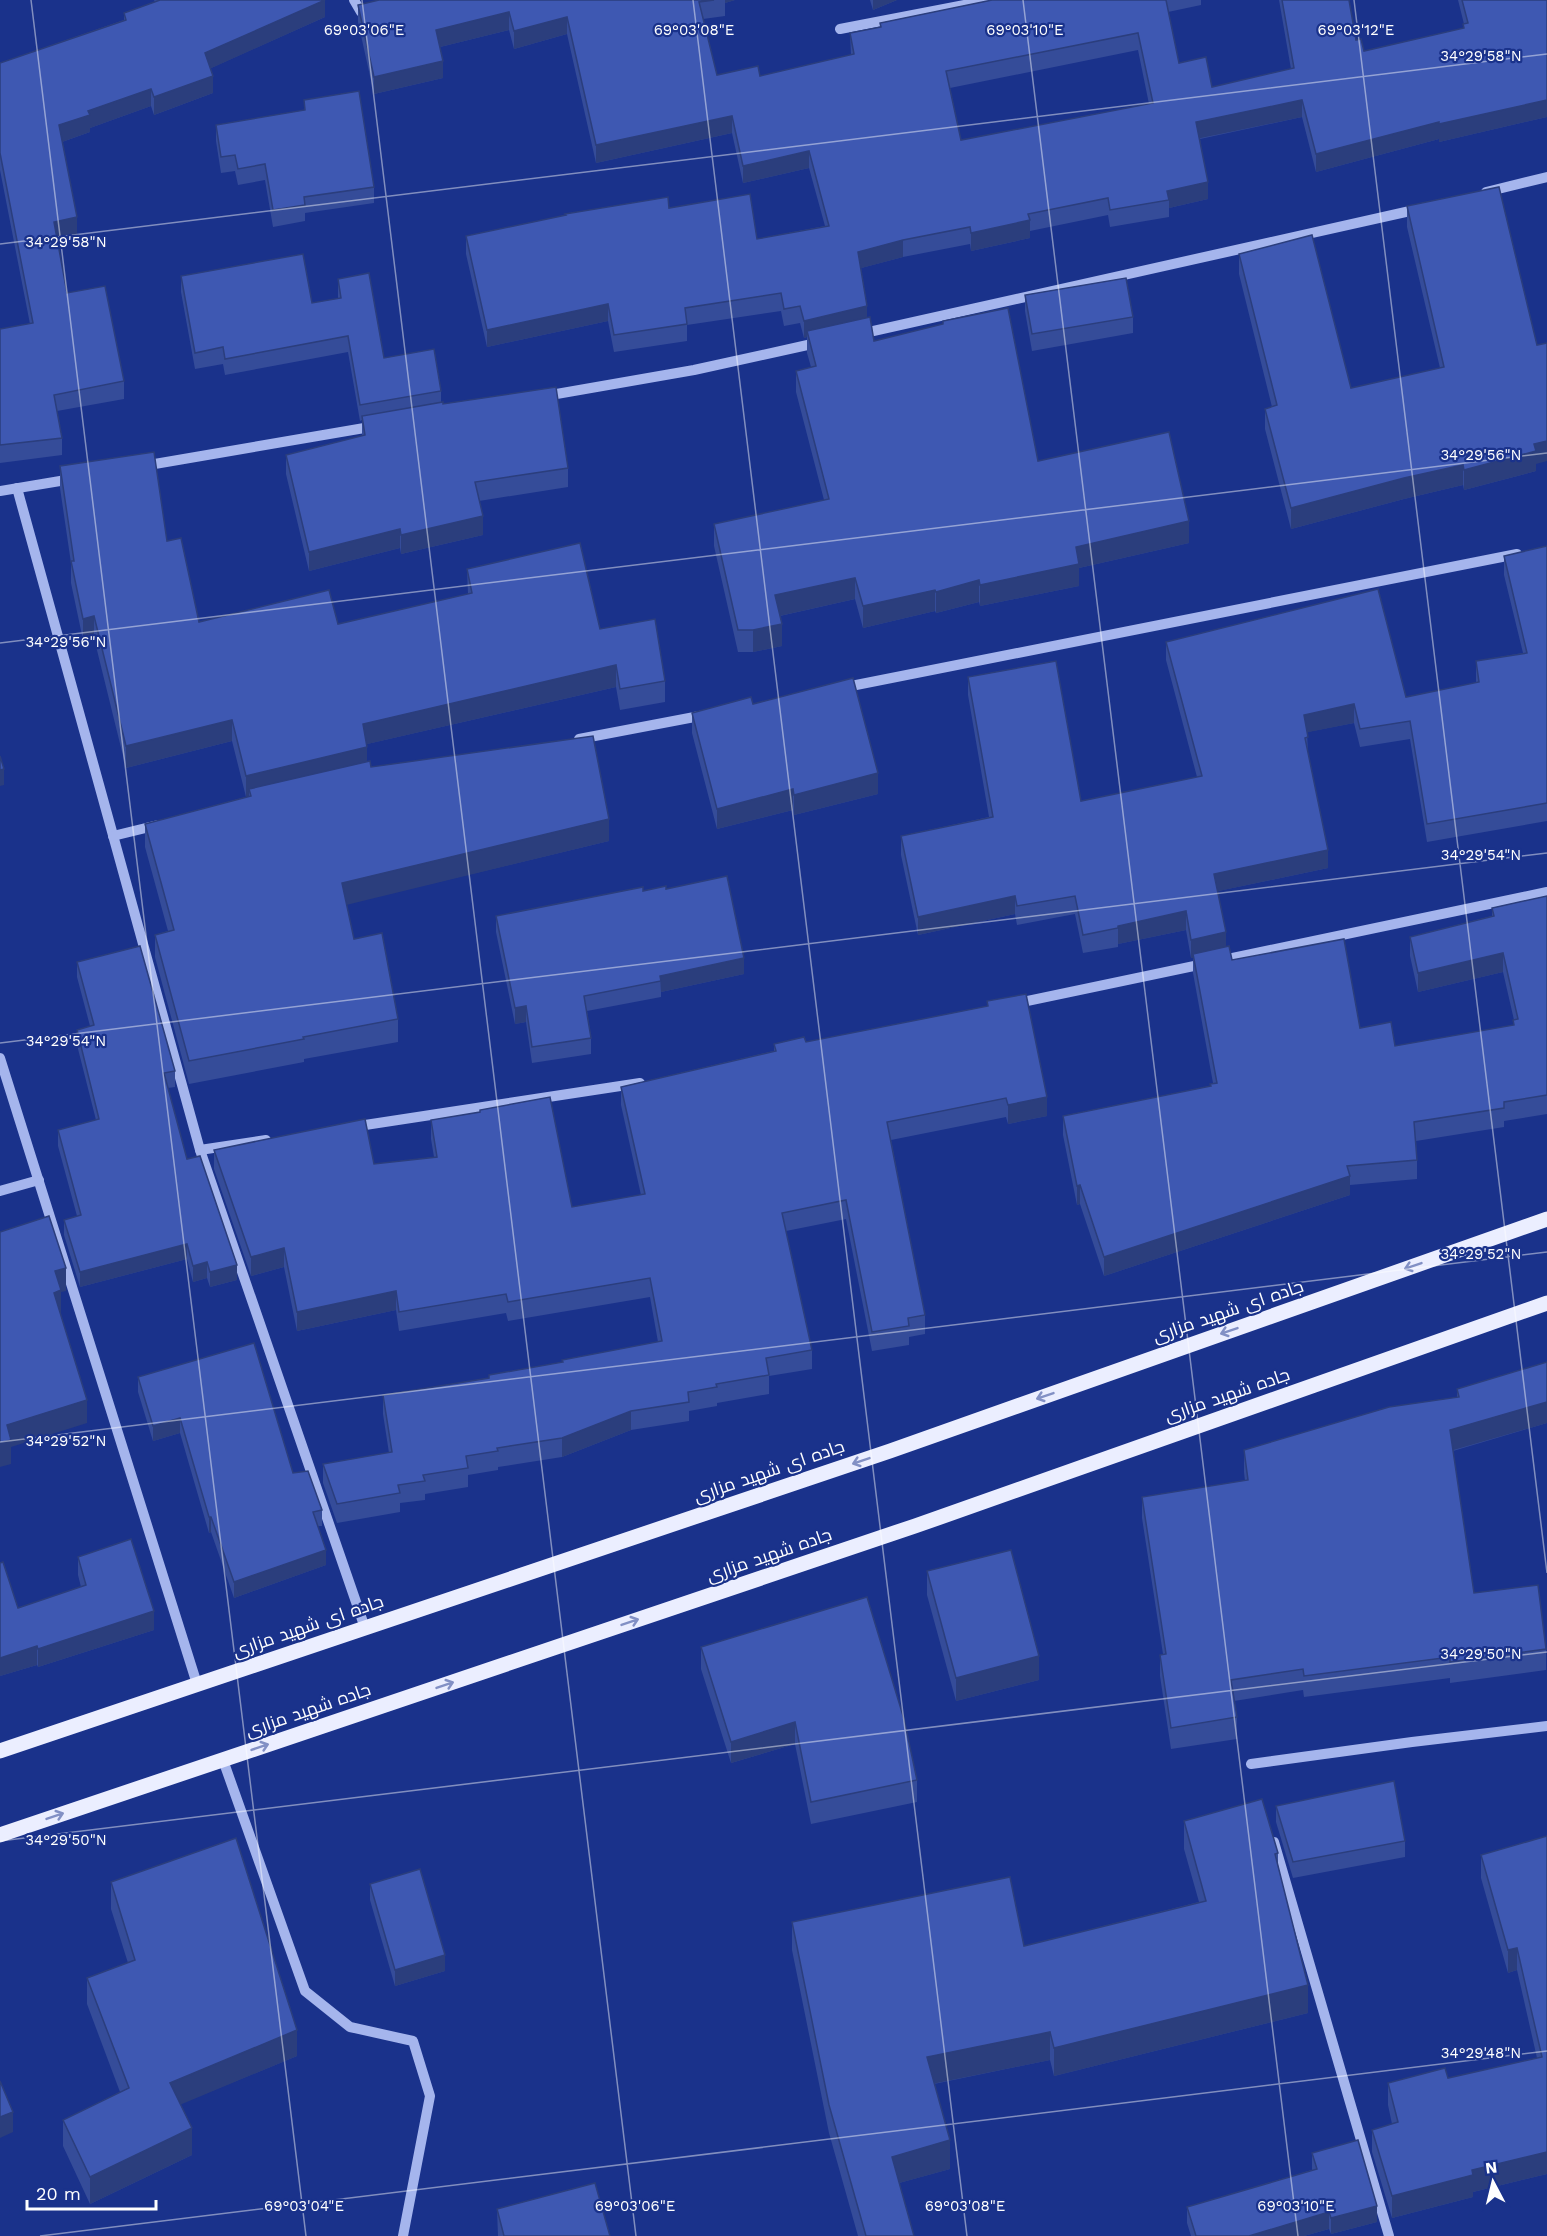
<svg xmlns="http://www.w3.org/2000/svg" width="1547" height="2236" viewBox="0 0 1547 2236" font-family="'Work Sans',Cairo,sans-serif">
	<style>
		.lines { fill: none; stroke-linecap: round; stroke-linejoin: round }
		.minor { stroke: #a5b5ed; stroke-width: 10 }
		.major { stroke: #ebeeff; stroke-width: 15 }
		.wall { fill: #354c99; fill-rule: evenodd }
		.shaded-wall { fill: #2b3e7d }
		.building { fill: #3e58b2; stroke: #2b3e7d; stroke-width: 1.5; fill-rule: evenodd }
		.oneway { stroke: #8290c5 }
		.ticks { fill: none; stroke: #fff; stroke-width: 1.5; stroke-opacity: 0.45 }
		.labels { text-anchor: middle; stroke-width: 4.5; stroke-linejoin: round; paint-order: stroke }
		.street-label { font-size: 18px; fill: #fff; stroke: #1a328b }
		.ticks-label { font-size: 15px; text-anchor: middle; fill: #fff; stroke: #1a328b; stroke-width: 4.5; stroke-linejoin: round; paint-order: stroke }
	</style>
	<rect width="100%" height="100%" fill="#1a328b"/>
	<g class="lines">
		<!-- minor -->
		<g class="minor">
			<path d="M354,0L361,12L367,11"/>
			<path d="M840,29L990,0"/>
			<path d="M1486,192L1547,177"/>
			<path d="M860,334L1419,209"/>
			<path d="M545,396L694,370L821,342"/>
			<path d="M143,466L376,426"/>
			<path d="M17,488L200,1150L365,1628"/>
			<path d="M0,491L72,479"/>
			<path d="M841,688L1517,554"/>
			<path d="M579,739L705,715"/>
			<path d="M113,836L158,825"/>
			<path d="M1013,1004L1547,892"/>
			<path d="M0,1058L197,1684"/>
			<path d="M352,1127L640,1083"/>
			<path d="M200,1150L266,1140"/>
			<path d="M0,1191L39,1180"/>
			<path d="M223,1760L305,1991L350,2027L413,2041L430,2096L403,2236"/>
			<path d="M1251,1764L1412,1742L1547,1726"/>
			<path d="M1274,1842L1389,2236"/>
		</g>
		<!-- major -->
		<g class="major">
			<path d="M0,1751L890,1451L1547,1219"/>
			<path d="M0,1835L915,1526L1547,1303"/>
		</g>
	</g>
	<!-- wall -->
	<g class="wall">
		<path d="M154,0H325V17L211,68L213,93L154,115L151,106L90,128V132L62,142L77,235L57,239L67,293L124,381V399L57,411L62,438V455L0,463V329L30,324L0,170V63L124,20V13L155,2Z"/>
		<path d="M379,0H735L725,3V16L703,19L717,75L760,76L851,55L850,33L880,27V23L992,0H1201V5L1168,12L1179,63L1212,87L1291,69L1279,0H1349L1356,40L1364,51L1463,29V24H1464L1458,0H1547V117L1439,142V139L1316,172L1302,117L1200,139L1208,199L1169,208V217L1110,227L1108,215L1030,231V238L971,251L970,244L903,257L861,268L867,318L874,341L943,325V321L1038,461L1189,543L1079,568V586L980,606L979,602L936,613L935,611L863,628L855,599L780,616L782,646L753,652H738L714,546V524L824,500L796,392V371L811,367L807,353V337L804,338L800,323L784,326L781,311L687,325V341L614,352L608,321L487,347L466,254V236L669,208L757,239L825,226L809,168L743,183L732,133L596,163L567,34L514,49L509,30L440,47L443,78L374,94L358,22V5ZM1138,50L1149,104L961,140L950,88Z"/>
		<path d="M870,0H897L873,10Z"/>
		<path d="M304,100L374,187V203L305,213V221L273,227L265,180L238,185L235,171L221,173L216,141V125L304,111Z"/>
		<path d="M1407,206L1536,464V471L1464,490L1463,485L1404,499L1291,529L1265,429V409L1272,407L1239,274V254L1351,388L1440,368L1407,227Z"/>
		<path d="M181,276L312,303L338,299V279L384,358L441,391V403L568,468V487L479,501L483,535L401,554L400,548L309,571L286,474V455L362,436V420L360,421L348,352L225,375L223,364L195,369L181,292Z"/>
		<path d="M1025,295L1133,317V333L1032,351L1025,311Z"/>
		<path d="M60,466L167,541L199,622L338,624L468,594L467,569L600,629L665,681V702L620,710L616,687L367,744V762L371,767L609,841L346,904L354,939L398,1019V1042L304,1059V1062L189,1084L155,957V935L168,931L145,847V824L246,797L232,741L126,768L94,638L83,640L71,583V563L60,488Z"/>
		<path d="M1547,546V821L1427,842L1410,739L1360,747L1354,723L1307,732L1308,754L1328,868L1218,891L1226,947L1232,960L1395,1046L1513,1025L1514,1020L1503,972L1418,992L1410,956V937L1492,916V908L1547,896V1114L1504,1121V1127L1416,1141L1417,1160V1179L1350,1185V1195L1104,1276L1080,1204L1077,1205L1063,1135V1116L1210,1086L1213,1083L1193,973V958H1191L1186,930L1118,944V947L1083,953L1075,914L1017,925L1015,914L918,935L901,855V836L989,817L968,695V677L1081,801L1197,777L1166,660V642L1406,697L1476,683V661L1523,653L1504,575V556Z"/>
		<path d="M753,704L878,794L794,815L793,810L717,829L692,733V713Z"/>
		<path d="M666,889L744,974L661,992V997L587,1011L591,1038V1054L532,1063L526,1022L515,1024L496,932V916L643,891Z"/>
		<path d="M77,962L175,1071V1087L168,1088L187,1159L237,1280L210,1287L207,1278L193,1282L187,1259L80,1287L64,1235V1220L77,1216L58,1146V1130L96,1120L77,1045V1030L90,1026L77,977Z"/>
		<path d="M987,1001L1047,1116L1008,1124L1006,1117L891,1140L925,1315V1334L909,1337V1345L872,1351L846,1219L786,1231L812,1350V1369L769,1376V1394L717,1403V1406L689,1411V1421L631,1430L562,1457L498,1467V1470L468,1475V1487L425,1494V1500L400,1503V1512L337,1523L323,1483V1464L389,1453L383,1414V1395L489,1378L658,1342L650,1297L508,1321L506,1313L399,1331L396,1310L297,1331L284,1267L251,1276L214,1169V1150L374,1164L434,1157L431,1139V1120L572,1207L641,1195L621,1105V1087L774,1051V1044L806,1042L987,1007Z"/>
		<path d="M1547,1362V1423L1453,1451L1474,1593L1546,1649V1670L1450,1683V1678L1304,1697L1303,1690L1234,1701L1237,1717V1739L1171,1749L1160,1676V1655L1163,1654L1142,1518V1497L1245,1481L1244,1472V1450L1457,1397V1389Z"/>
		<path d="M138,1377L293,1473L322,1510V1526H318L326,1565L234,1598L211,1532L209,1533L180,1433L153,1441L138,1392Z"/>
		<path d="M78,1557L154,1630L38,1667L37,1665L0,1676V1563L18,1608L81,1587L78,1575Z"/>
		<path d="M927,1571L1039,1680L956,1701L927,1595Z"/>
		<path d="M701,1647L917,1780V1802L811,1824L795,1744L731,1763L701,1669Z"/>
		<path d="M1276,1806L1405,1841V1857L1293,1878L1276,1822Z"/>
		<path d="M1184,1821L1278,1853V1865L1308,2013L1054,2076L1050,2060L934,2084L950,2169L899,2183L914,2236H858L829,2133L792,1950V1922L1024,1946L1199,1902L1184,1849Z"/>
		<path d="M1547,1836V2174L1473,2192V2197L1392,2218L1372,2152V2130L1392,2124L1388,2105V2083L1448,2078L1537,2058L1517,1970L1508,1973L1481,1878V1855Z"/>
		<path d="M111,1882L297,2056L180,2104L192,2155L90,2204L63,2146V2120L120,2092L87,2004V1978L128,1963L111,1909Z"/>
		<path d="M370,1884L445,1971L395,1986L370,1900Z"/>
		<path d="M1312,2153L1377,2222L1331,2234L1329,2229L1304,2236H1191L1187,2223V2207L1312,2170Z"/>
		<path d="M497,2209L610,2236H498Z"/>
	</g>
	<!-- shaded-wall -->
	<g class="shaded-wall">
		<path d="M325,0V17L205,71V53Z"/>
		<path d="M725,0H735L725,3Z"/>
		<path d="M873,0H897L873,10Z"/>
		<path d="M509,12V30L436,48V30Z"/>
		<path d="M567,17V34L514,49V31Z"/>
		<path d="M443,61V78L374,94V77Z"/>
		<path d="M213,76V93L154,115V97Z"/>
		<path d="M151,89V106L90,128V132L59,143V125L88,111Z"/>
		<path d="M1302,100V117L1196,139V122Z"/>
		<path d="M1547,100V117L1439,142V124Z"/>
		<path d="M732,116V133L596,163V145Z"/>
		<path d="M1439,122V139L1316,172V154Z"/>
		<path d="M809,151V168L743,183V166Z"/>
		<path d="M1208,182V199L1169,208V200L1167,191Z"/>
		<path d="M77,217V235L54,240V222Z"/>
		<path d="M1030,220V238L971,251V233Z"/>
		<path d="M903,240V257L858,269V252Z"/>
		<path d="M608,304V321L487,347V330Z"/>
		<path d="M867,306V324L807,331V337L804,338V321Z"/>
		<path d="M1547,441V461L1536,464V471L1464,490V470L1534,444Z"/>
		<path d="M1463,465V485L1404,499L1291,529V508L1404,478Z"/>
		<path d="M483,516V535L401,554V535Z"/>
		<path d="M1189,521V543L1079,568V586L980,606V585L1076,547Z"/>
		<path d="M400,529V548L309,571V552Z"/>
		<path d="M855,578V599L775,617V595Z"/>
		<path d="M979,580V602L936,613V592Z"/>
		<path d="M935,590V611L863,628V606Z"/>
		<path d="M94,616V638L83,640V619Z"/>
		<path d="M782,624V646L753,652V630Z"/>
		<path d="M616,665V687L363,745V724Z"/>
		<path d="M1354,704V723L1304,733V715Z"/>
		<path d="M232,720V741L126,768V746Z"/>
		<path d="M367,747V769L249,789V797H246V776Z"/>
		<path d="M4,769V785L0,786V770Z"/>
		<path d="M878,773V794L794,815V795Z"/>
		<path d="M793,789V810L717,829V809Z"/>
		<path d="M609,819V841L342,906V883Z"/>
		<path d="M1328,850V868L1214,892V874Z"/>
		<path d="M1015,896V914L918,935V917Z"/>
		<path d="M1186,911V930L1118,944V926Z"/>
		<path d="M1226,932V950L1193,954V958H1191V940Z"/>
		<path d="M1503,953V972L1418,992V973Z"/>
		<path d="M744,958V974L661,992L660,976Z"/>
		<path d="M526,1006V1022L515,1024V1008Z"/>
		<path d="M1047,1097V1116L1008,1124V1105Z"/>
		<path d="M1350,1176V1195L1104,1276V1257Z"/>
		<path d="M1080,1185V1204L1077,1205V1186Z"/>
		<path d="M187,1244V1259L80,1287V1272Z"/>
		<path d="M284,1248V1267L251,1276V1257Z"/>
		<path d="M207,1262V1278L193,1282V1266Z"/>
		<path d="M237,1265V1280L210,1287V1272Z"/>
		<path d="M66,1268V1291L61,1292V1314L54,1316V1293L55,1271Z"/>
		<path d="M396,1291V1310L297,1331V1312Z"/>
		<path d="M87,1400V1423L11,1447V1464L0,1467V1443L7,1425Z"/>
		<path d="M1547,1402V1423L1450,1451V1430Z"/>
		<path d="M631,1411V1430L562,1457V1438Z"/>
		<path d="M180,1418V1433L153,1441V1426Z"/>
		<path d="M209,1517H211V1532L209,1533Z"/>
		<path d="M326,1550V1565L234,1598V1582Z"/>
		<path d="M154,1611V1630L38,1667V1649Z"/>
		<path d="M37,1646V1665L0,1676V1658Z"/>
		<path d="M1039,1656V1680L956,1701V1678Z"/>
		<path d="M795,1722V1744L731,1763V1742Z"/>
		<path d="M1517,1948V1970L1508,1973V1950Z"/>
		<path d="M445,1955V1971L395,1986V1970Z"/>
		<path d="M1308,1985V2013L1054,2076V2048Z"/>
		<path d="M297,2030V2056L170,2109V2083Z"/>
		<path d="M1050,2032V2060L927,2085V2057Z"/>
		<path d="M13,2112V2132L0,2138V2117Z"/>
		<path d="M192,2128V2155L90,2204V2177Z"/>
		<path d="M950,2140V2169L892,2185V2157Z"/>
		<path d="M1547,2152V2174L1473,2192V2197L1392,2218V2196L1472,2170Z"/>
		<path d="M1377,2206V2222L1331,2234V2218Z"/>
		<path d="M1329,2212V2229L1304,2236H1249Z"/>
	</g>
	<!-- building -->
	<g class="building">
		<path d="M160,0H325L205,53L213,76L154,97L151,89L88,111L90,115L59,125L77,217L54,222L67,293L105,286L124,381L54,395L62,438L0,445V329L33,323L0,153V63L126,20L124,13Z"/>
		<path d="M379,0H714L699,2L717,75L758,66L760,76L854,54L850,33L881,27L880,23L992,0H1166L1179,63L1206,57L1212,87L1294,68L1282,0H1349L1356,40L1361,39L1364,51L1464,28L1463,24L1468,23L1462,0H1547V100L1439,124V122L1316,154L1302,100L1196,122L1208,182L1167,191L1169,200L1110,210L1108,198L1028,214L1030,220L971,233L970,227L903,240L858,252L867,306L804,321L800,306L784,309L781,293L685,308L687,324L614,335L608,304L487,330L466,236L566,215L565,214L668,197L669,208L750,194L757,239L829,226L809,151L743,166L732,116L596,145L567,17L514,31L509,12L436,30L443,61L374,77L358,5ZM1138,33L1153,103L961,140L946,71Z"/>
		<path d="M359,91L374,187L304,197L305,205L273,210L265,164L238,169L235,155L221,157L216,125L305,110L304,100Z"/>
		<path d="M1499,187L1537,345L1547,343V441L1534,444L1536,451L1464,470L1463,465L1404,478L1291,508L1265,409L1277,405L1239,254L1312,235L1351,388L1444,367L1407,206Z"/>
		<path d="M303,254L312,303L341,298L338,279L369,273L384,358L434,349L441,391L360,405L348,336L225,359L223,347L195,353L181,276Z"/>
		<path d="M1126,278L1133,317L1032,334L1025,295Z"/>
		<path d="M1008,308L1038,461L1169,432L1189,521L1076,547L1079,564L980,585L979,580L936,592L935,590L863,606L855,578L775,595L782,624L753,630H738L714,524L829,499L796,371L816,366L807,331L870,317L874,341L943,324V321Z"/>
		<path d="M556,387L568,468L475,482L483,516L401,535L400,529L309,552L286,455L365,435L362,416L443,402V404Z"/>
		<path d="M154,452L167,541L181,538L199,622L329,590L338,624L472,593L467,569L580,543L600,629L655,619L665,681L620,689L616,665L363,724L367,747L246,776L232,720L126,746L94,616L83,619L71,561H74L60,466Z"/>
		<path d="M1547,546V803L1427,824L1410,721L1360,729L1354,704L1304,715L1308,737L1305,738L1328,850L1214,874L1226,932L1191,940L1186,911L1118,926V928L1083,935L1075,896L1017,906L1015,896L918,917L901,836L993,817L968,677L1056,661L1081,801L1202,776L1166,642L1378,589L1406,697L1479,682L1476,661L1527,653L1504,556Z"/>
		<path d="M853,678L878,773L794,795L793,789L717,809L692,713L751,697L753,704Z"/>
		<path d="M593,736L609,819L342,883L354,939L382,933L398,1019L303,1037L304,1039L189,1061L155,935L174,930L145,824L251,796L249,789L370,761L371,767Z"/>
		<path d="M0,756L4,769L0,770Z"/>
		<path d="M727,876L744,958L660,976L661,981L584,996L591,1038L532,1047L526,1006L515,1008L496,916L643,887V891L666,886V889Z"/>
		<path d="M1547,896V1095L1504,1102V1108L1414,1122L1417,1160L1347,1166L1350,1176L1104,1257L1080,1185L1077,1186L1063,1116L1211,1086L1210,1084L1217,1083L1193,954L1229,946L1232,960L1344,939L1360,1028L1391,1022L1395,1046L1514,1025L1513,1020L1518,1019L1503,953L1418,973L1410,937L1494,916L1492,908Z"/>
		<path d="M140,946L175,1071L164,1073L187,1159L200,1156L237,1265L210,1272L207,1262L193,1266L187,1244L80,1272L64,1220L81,1215L58,1130L99,1119L77,1030L94,1025L77,962Z"/>
		<path d="M1026,994L1047,1097L1008,1105L1006,1098L887,1122L925,1315L908,1318L909,1326L872,1332L846,1200L782,1213L812,1350L766,1358L769,1375L716,1384L717,1387L688,1392L689,1402L631,1411L562,1438L497,1448L498,1451L466,1456L468,1468L423,1475L425,1481L398,1485L400,1493L337,1504L323,1464L392,1452L383,1395L489,1378V1375L563,1362L562,1360L662,1341L650,1278L508,1302L506,1294L399,1312L396,1291L297,1312L284,1248L251,1257L214,1150L365,1119L374,1164L437,1157L431,1120L480,1112V1110L550,1097L572,1207L645,1194L621,1087L776,1051L774,1044L804,1037L806,1042L988,1006L987,1001Z"/>
		<path d="M49,1216L66,1268L55,1271L61,1290L54,1293L87,1400L7,1425L11,1440L0,1443V1232Z"/>
		<path d="M254,1343L293,1473L308,1471L322,1510L313,1512L326,1550L234,1582L211,1517H209L180,1418L153,1426L138,1377Z"/>
		<path d="M1547,1362V1402L1450,1430L1474,1593L1538,1585L1546,1649L1450,1662V1657L1304,1676L1303,1669L1231,1680L1237,1717L1171,1728L1160,1655L1166,1654L1142,1497L1248,1480L1244,1450L1389,1407L1459,1397L1457,1389Z"/>
		<path d="M131,1539L154,1611L38,1649L37,1646L0,1658V1563L3,1562L18,1608L86,1585L78,1557Z"/>
		<path d="M1011,1550L1039,1656L956,1678L927,1571Z"/>
		<path d="M867,1597L904,1719L917,1780L811,1802L795,1722L731,1742L701,1647Z"/>
		<path d="M1394,1781L1405,1841L1293,1862L1276,1806Z"/>
		<path d="M1262,1799L1278,1853L1275,1854L1308,1985L1054,2048L1050,2032L927,2057L950,2140L892,2157L914,2236H866L829,2105L792,1922L1010,1877L1024,1946L1206,1901L1184,1821Z"/>
		<path d="M1547,1836V2152L1472,2170L1473,2175L1392,2196L1372,2130L1398,2122L1388,2083L1445,2068L1448,2078L1542,2057L1517,1948L1508,1950L1481,1855Z"/>
		<path d="M236,1838L297,2030L170,2083L192,2128L90,2177L63,2120L129,2088L87,1978L135,1960L111,1882Z"/>
		<path d="M420,1869L445,1955L395,1970L370,1884Z"/>
		<path d="M0,2081L13,2112L0,2117Z"/>
		<path d="M1358,2140L1377,2206L1331,2218L1329,2212L1249,2236H1196L1187,2207L1317,2169L1312,2153Z"/>
		<path d="M595,2183L610,2236H504L497,2209Z"/>
	</g>
	<!-- one-way arrows -->
	<defs><path id="oneway-shaft" d="M-6 0H5M1.5-3L5.5 0L1.5 3" fill="none" stroke-width="1.6" stroke-linecap="round" stroke-linejoin="round" transform="scale(1.5)"/></defs>
	<g class="oneway">
		<use href="#oneway-shaft" transform="translate(1413 1266) rotate(161)"/>
		<use href="#oneway-shaft" transform="translate(1229 1331) rotate(161)"/>
		<use href="#oneway-shaft" transform="translate(1045 1396) rotate(161)"/>
		<use href="#oneway-shaft" transform="translate(861 1461) rotate(161)"/>
		<use href="#oneway-shaft" transform="translate(630 1622) rotate(-19)"/>
		<use href="#oneway-shaft" transform="translate(445 1685) rotate(-19)"/>
		<use href="#oneway-shaft" transform="translate(260 1747) rotate(-19)"/>
		<use href="#oneway-shaft" transform="translate(55 1816) rotate(-19)"/>
	</g>
	<!-- ticks -->
	<path class="ticks" d="M31,0L306,2236M362,0L636,2236M693,0L967,2236M1023,0L1298,2236M1354,0L1547,1573M0,244L1547,54M0,643L1547,453M0,1043L1547,853M0,1442L1547,1252M0,1841L1547,1652M40,2236L1547,2051"/>
	<g class="labels">
		<!-- street labels -->
		<g class="street-label">
			<text transform="translate(1228 1311) rotate(-19)" y="6">جاده ای شهید مزاری</text>
			<text transform="translate(1227 1395) rotate(-19)" y="6">جاده شهید مزاری</text>
			<text transform="translate(769 1471) rotate(-19)" y="6">جاده ای شهید مزاری</text>
			<text transform="translate(769 1555) rotate(-19)" y="6">جاده شهید مزاری</text>
			<text transform="translate(308 1626) rotate(-19)" y="6">جاده ای شهید مزاری</text>
			<text transform="translate(308 1710) rotate(-19)" y="6">جاده شهید مزاری</text>
		</g>
	</g>
	<g class="ticks-label">
		<text x="364" y="35">69°03'06"E</text>
		<text x="694" y="35">69°03'08"E</text>
		<text x="1025" y="35">69°03'10"E</text>
		<text x="1356" y="35">69°03'12"E</text>
		<text x="1481" y="61">34°29'58"N</text>
		<text x="66" y="247">34°29'58"N</text>
		<text x="1481" y="460">34°29'56"N</text>
		<text x="66" y="647">34°29'56"N</text>
		<text x="1481" y="860">34°29'54"N</text>
		<text x="66" y="1046">34°29'54"N</text>
		<text x="1481" y="1259">34°29'52"N</text>
		<text x="66" y="1446">34°29'52"N</text>
		<text x="1481" y="1659">34°29'50"N</text>
		<text x="66" y="1845">34°29'50"N</text>
		<text x="1481" y="2058">34°29'48"N</text>
		<text x="304" y="2211">69°03'04"E</text>
		<text x="635" y="2211">69°03'06"E</text>
		<text x="965" y="2211">69°03'08"E</text>
		<text x="1296" y="2211">69°03'10"E</text>
	</g>
	<!-- north arrow -->
	<g transform="translate(1493 2182) rotate(353)" stroke="#1a328b" stroke-width="4.5" paint-order="stroke">
	<path d="M0-4.5L10 22L0 15L-10 22Z" fill="#ffffff"/>
	<text y="-9" font-size="16" font-weight="bold" text-anchor="middle" fill="#ffffff">N</text>
	</g>
	<!-- scale -->
	<path d="M27 2200v9h129v-9" fill="none" stroke="#ffffff" stroke-width="3"/>
	<text x="36" y="2200" font-size="18" fill="#ffffff" stroke="#1a328b" stroke-width="4.5" paint-order="stroke">20 m</text>
</svg>
